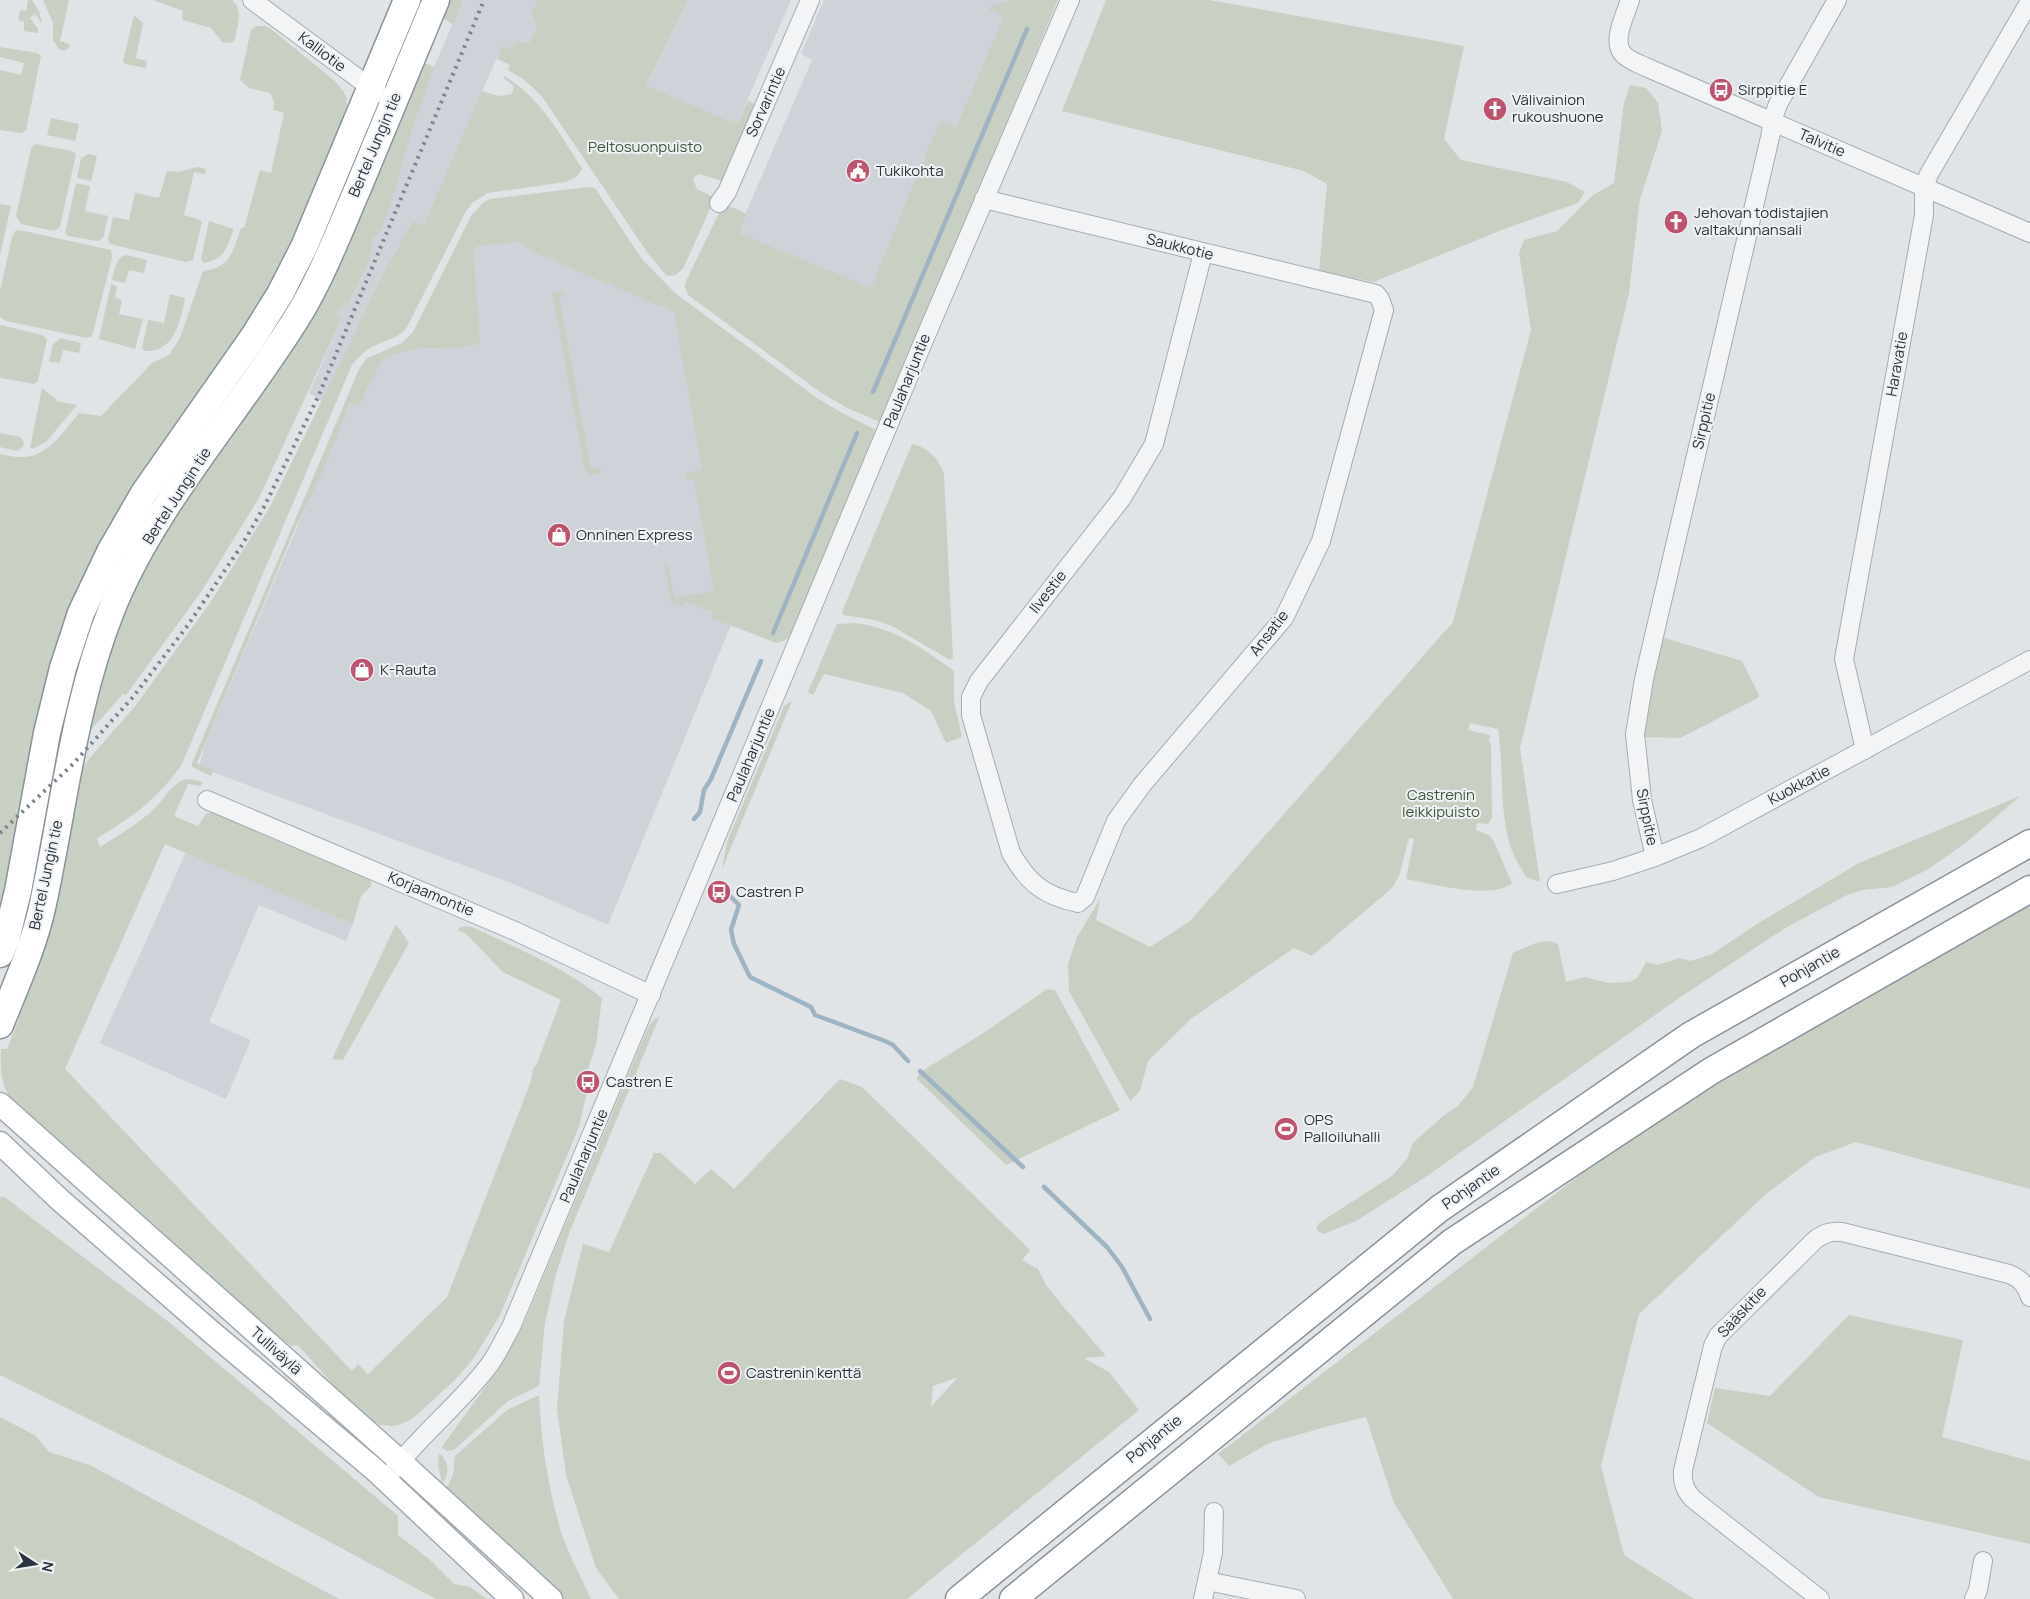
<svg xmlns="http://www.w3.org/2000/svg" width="2030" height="1599" viewBox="0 0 2030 1599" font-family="Manrope,sans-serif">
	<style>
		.built { fill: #ced3d9 }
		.green { fill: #c7d0c2; fill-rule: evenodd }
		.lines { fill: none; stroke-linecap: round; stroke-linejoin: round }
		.stream { stroke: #9fb4c3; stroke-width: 4.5 }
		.minor-casing { stroke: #a6abb1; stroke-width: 20 }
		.major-casing { stroke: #a1a9b1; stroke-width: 25 }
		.highway-casing { stroke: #89939c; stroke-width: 29 }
		.minor { stroke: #f2f4f6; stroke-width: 18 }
		.major { stroke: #fff; stroke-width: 22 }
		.highway { stroke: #fff; stroke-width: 26 }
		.rail { stroke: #7b858f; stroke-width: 4; stroke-dasharray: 2.5 5; stroke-linecap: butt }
		.labels { text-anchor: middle; stroke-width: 4; stroke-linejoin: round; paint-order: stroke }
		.street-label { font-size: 15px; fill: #2b333d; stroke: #eff2f5 }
		.poi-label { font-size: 15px; fill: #2b333d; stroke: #eff2f5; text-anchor: start }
		.park-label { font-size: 15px; fill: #42573a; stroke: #eff2f5 }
	</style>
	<rect width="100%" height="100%" fill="#e0e4e7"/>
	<!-- built -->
	<g class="built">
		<path d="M463,0H538L531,14L537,27L529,43L522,40L513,48L502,46L424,225L413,221L384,272L322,401L309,393L342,318L337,315L341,305L347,306L371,257V247L434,67Z"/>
		<path d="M688,0H791L737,124L646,85Z"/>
		<path d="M824,0H1013L955,132L871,290L737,233L812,60L801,54Z"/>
		<path d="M477,218L674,301L731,625L608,925L514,884L199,767L205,744L350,403L359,407L367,388L386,356L420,348L454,349L474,259Z"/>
		<path d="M186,852L353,924L346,941L259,905L209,1022L251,1040L226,1099L100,1043Z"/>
	</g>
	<!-- green -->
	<g class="green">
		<path d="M28,0H32L39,11L42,23L35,14L30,18L38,29V33L24,31V22L18,20L20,10L26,11Z"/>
		<path d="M43,0H69L60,41L70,44L69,48L64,51L59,49L53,40V23Z"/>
		<path d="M153,0H232C244,10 237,26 235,39L232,43L222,42L211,28L182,20L183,11Z"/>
		<path d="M449,0H463L453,24L442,18Z"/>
		<path d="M538,0H688L646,85L737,124L748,101L755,104L722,181L700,174L695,176L693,180L697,189L715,198L683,269L675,275L667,276L649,255L541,95L523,79L508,70L510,65L497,59L502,46L512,48L517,40L529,43L537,27L531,14Z"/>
		<path d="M1013,0H1058L880,422L847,408L820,392L688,295L685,287L686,281L720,211C728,202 738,210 747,214L739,233L871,288L933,137L941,122L956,128L1004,17L989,10L992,6Z"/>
		<path d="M1106,0H1209L1464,46L1444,139L1461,160L1567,182L1585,192L1578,203L1504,229L1374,282L1319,271L1327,184L1304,171L1062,111Z"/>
		<path d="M134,15L143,23L136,58L147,61L146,68L125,64L123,61Z"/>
		<path d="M257,26H265L271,29L336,82L343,91L347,98L346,120L274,286L109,536L0,912V454C7,455 13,457 20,457C46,459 65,430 79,413L101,416L152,363L169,355L180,338L203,271C232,267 232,252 241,228H244L260,170L271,173L284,113L273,110L274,102L270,93L249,88L240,80L251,30Z"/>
		<path d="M0,47L37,53L41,56L26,130L22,133L0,130V70L21,75L24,63L0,57Z"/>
		<path d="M423,62L434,67L411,133L390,206L381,230L374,238L371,247V257L347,306L341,305L337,315L342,318L259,498L201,592L126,695L123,694L83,739L111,641L148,558L181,503Z"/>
		<path d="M504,76C541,98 559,133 582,168C579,177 573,179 565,182L488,193L472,203L465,213L406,329C393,341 384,340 370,348C363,352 358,358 352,365L181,766C155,801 134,816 97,838L100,847C119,835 138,824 154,809C162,801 169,789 178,783C186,777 195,779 203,783L200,786L188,784L174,816L176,817L198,826L206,814L214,811L371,878V886L361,896L353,924L165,844L65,1069L352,1371L358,1364L368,1374L447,1297L531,1081L533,1068L536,1066L561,1000L503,972L465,933L457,930C462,925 466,926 472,927C516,948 564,967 602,998L596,1045L581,1090L587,1092L579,1127L500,1315L474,1358L455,1380L412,1419L399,1425L391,1426L379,1425L367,1420L353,1407L298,1345L292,1346L262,1327L15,1105C1,1088 0,1071 1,1049H7L19,1019L17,1009L76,774L136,705L212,600L271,505L384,272L413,221L424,225L482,91L498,96L512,94L514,86L503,78Z"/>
		<path d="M1630,85L1646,88L1658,103L1662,131L1640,199L1629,293L1520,748L1540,882L1526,877C1520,866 1512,854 1509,842C1499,805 1504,767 1498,729L1470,723L1468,730L1490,735L1489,742L1491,743L1492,818L1488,824L1477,823L1476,830C1480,832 1486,833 1490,836C1494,839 1508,875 1512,883C1491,900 1432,884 1406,879L1414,839L1409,838L1399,876L1392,888L1312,956L1294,948L1192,1018L1148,1061L1140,1091L1130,1101L1069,991L1068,964L1077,937L1100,899L1096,920L1150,947L1190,921L1453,622L1531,330L1519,253L1524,240L1557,231L1593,195L1614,183L1624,103Z"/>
		<path d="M51,118L79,124L75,141L47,135Z"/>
		<path d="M35,144L72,151L76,154L60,227L54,231L21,224L16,216L31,149Z"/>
		<path d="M89,154L97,156L91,181L77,178L81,158Z"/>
		<path d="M197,167L206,169L205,174L194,172L184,215L198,219L202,222L193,260L186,262L110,244L108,240L113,217L129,220L135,193L159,198L167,171L179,172Z"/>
		<path d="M76,183L90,186L85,211L108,216L103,238L98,241L68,236L65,233Z"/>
		<path d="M588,187L595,188L642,259L675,293L817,398L844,414L876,430L791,636L784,641L776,643L712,618L713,612L686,602L683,606L671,601L664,563L667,562L674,598L714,591L694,479L687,480L685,473L702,470L674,312L536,253L518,242L475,246L474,259L480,343L454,349L420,348L386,356L367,388L359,407L350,403L323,471L294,531L197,763L213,770L211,776L192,767V763L359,369L367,358L402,343L413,332L471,216L484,202L490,199Z"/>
		<path d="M0,204L11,206L0,255Z"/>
		<path d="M209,221L234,229C227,247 225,259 204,263L201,259Z"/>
		<path d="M16,230L24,231L111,250L112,258L92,336L87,338L6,321L0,317V291L12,237Z"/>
		<path d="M126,255L147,260L144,273L129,270L125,283L112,280C115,270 115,258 126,255Z"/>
		<path d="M111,284L117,286L115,298L122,300L119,314L143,319L135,349L99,339Z"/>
		<path d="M560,291L567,294L559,296L591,469L601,467L600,474L588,475L585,470L552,292Z"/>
		<path d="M170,294L185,298C181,320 174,353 145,351L142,348L148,320L164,323Z"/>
		<path d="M0,325L42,335L47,339L38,381L34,384L0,378Z"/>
		<path d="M61,338L81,343L79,353L63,350L60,363L49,362L53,344Z"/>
		<path d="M42,388L56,399V401L77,405L46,442L32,449L30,448Z"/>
		<path d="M0,433L20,437L24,442L23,447L17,451L0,447Z"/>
		<path d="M912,444C928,447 940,460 944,474L953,658L950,660L892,626L875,620L843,615L842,612Z"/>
		<path d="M855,623C895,628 922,648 954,671V702L962,737L946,743L931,711L903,693L824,674L813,695L808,692L837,624Z"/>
		<path d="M1658,636L1742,661L1759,695L1758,698L1680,738L1643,737Z"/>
		<path d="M792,701L722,869L727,842L784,706Z"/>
		<path d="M2020,796L1967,842L1927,870L1892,887L1863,890L1847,895L1787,927L1682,996L1424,1178L1356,1221L1323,1234L1316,1230L1319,1223L1392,1176L1407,1159L1413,1143L1443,1116L1458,1106L1473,1087L1513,953C1527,947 1544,936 1558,944L1566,982L1585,977L1609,983L1630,982L1638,977L1646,962L1658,965L1679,958L1691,961L1712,954L1757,924L1859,863Z"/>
		<path d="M2030,901V1189L1856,1142L1815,1157L1765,1195L1639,1314L1601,1466L1624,1555L1694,1599H1453L1394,1503L1366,1417L1329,1426L1269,1443L1229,1466L1218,1454L1603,1157L1782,1043Z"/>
		<path d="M396,924L409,943L343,1060L332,1059Z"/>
		<path d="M1047,989L1055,990L1120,1110L1006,1165L917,1079L919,1073L985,1032Z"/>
		<path d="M658,1017L659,1018L570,1231L556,1274L545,1323L539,1386L508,1401L454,1450L447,1451L442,1447L446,1441L502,1364L524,1323L647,1030L651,1023Z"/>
		<path d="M840,1079L862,1087L1030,1250L1022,1260L1038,1269L1046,1285L1062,1305L1106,1356L1084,1358L1109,1372L1139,1410L907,1599H619L596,1568L566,1475L557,1409L564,1321L583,1244L609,1252L654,1153H661L695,1184L711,1169L734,1189ZM956,1378H957L931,1407L933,1386Z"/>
		<path d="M3,1196L170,1323L398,1516V1535L428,1558L454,1584L470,1587L487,1599H436L244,1496L0,1375V1198Z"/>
		<path d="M1849,1315L1963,1340L1942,1437L2030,1461V1544L1819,1497L1707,1423L1715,1388L1770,1396Z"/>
		<path d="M539,1395C541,1442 548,1487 561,1532C569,1555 581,1577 591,1599H562L446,1489L453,1475L455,1456L507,1410Z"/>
		<path d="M0,1417L36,1436L49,1452L90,1465L339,1599H0Z"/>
		<path d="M439,1453C448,1460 451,1474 442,1483L438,1465Z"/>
	</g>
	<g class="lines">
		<!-- stream -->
		<g class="stream">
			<path d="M873,392L1027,29"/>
			<path d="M773,633L857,433"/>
			<path d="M694,819L700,812L704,790L711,779L761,661"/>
			<path d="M730,896L739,905L731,930L734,944L750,977L811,1007L815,1015L885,1041L893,1045L908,1061"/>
			<path d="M920,1071L1023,1167"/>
			<path d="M1044,1187L1107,1247L1122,1267L1150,1319"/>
		</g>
		<!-- minor casing -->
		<g class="minor-casing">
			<g id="minor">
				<path d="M252,0L378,93"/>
				<path d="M1630,0C1626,14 1611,41 1623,54C1629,61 1640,64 1648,68L2030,233"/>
				<path d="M984,199L1376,294L1380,299L1384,310L1321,541L1284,618L1142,785L1116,821L1085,897L1078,903C1044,896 1028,883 1011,853L971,715V697L979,681L1122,498L1154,444L1203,253"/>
				<path d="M719,203L727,192L810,0"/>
				<path d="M1865,750L1844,659L1924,215V187L1929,174L2030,1"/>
				<path d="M207,800L515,931L651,995"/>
				<path d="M1655,857L1642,800L1635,734L1644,679L1771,133L1772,121L1778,104L1837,0"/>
				<path d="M1557,884L1613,871L1655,857L1701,838L2030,660"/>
				<path d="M392,1472C422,1433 461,1403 490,1364C498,1353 504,1339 511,1327L924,340L1070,0"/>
				<path d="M1207,1581L1296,1599"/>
				<path d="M1203,1599L1213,1553L1214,1512"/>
				<path d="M1820,1599L1693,1499C1685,1490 1682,1483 1683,1470L1713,1346L1718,1336L1815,1240C1824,1233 1831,1231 1842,1232L2009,1274C2021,1279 2026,1285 2030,1297"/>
				<path d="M1974,1599L1978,1590L1983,1561"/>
			</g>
		</g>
		<!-- major casing -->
		<g class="major-casing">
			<g id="major">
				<path d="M0,1104L400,1461L551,1599"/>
				<path d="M0,1143L60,1200L209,1330L375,1470L512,1599"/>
			</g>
		</g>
		<!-- highway casing -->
		<g class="highway-casing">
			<g id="highway">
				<path d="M0,954L6,940L18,891L47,733L63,668L81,613L110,552L144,493L254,336L280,294L304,247L407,0"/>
				<path d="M0,1025C15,987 33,948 42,908C64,808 73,707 111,611C153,504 241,410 301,311C324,272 340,229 358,188C384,125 410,63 436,0"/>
				<path d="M959,1599L1439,1209L1691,1035L2030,843"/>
				<path d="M1013,1599L1452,1242L1711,1071L2030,889"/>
			</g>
		</g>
		<!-- minor -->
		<use href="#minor" class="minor"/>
		<!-- major -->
		<use href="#major" class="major"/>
		<!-- highway -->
		<use href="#highway" class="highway"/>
		<!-- rail -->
		<path class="rail" d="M0,833L73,764L133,697L188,625L242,545L265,505L318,397L484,0"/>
	</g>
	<!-- icons -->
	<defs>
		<g id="bus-disc" transform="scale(1.25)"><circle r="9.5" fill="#be536e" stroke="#eff2f5"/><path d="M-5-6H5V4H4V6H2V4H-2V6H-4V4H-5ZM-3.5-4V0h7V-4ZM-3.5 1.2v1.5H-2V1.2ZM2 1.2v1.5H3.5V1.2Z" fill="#fff"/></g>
		<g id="church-disc" transform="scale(1.25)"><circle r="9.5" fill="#be536e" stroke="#eff2f5"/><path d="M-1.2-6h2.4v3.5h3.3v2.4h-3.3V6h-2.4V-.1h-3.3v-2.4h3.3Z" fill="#fff"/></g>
		<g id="civic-disc" transform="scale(1.25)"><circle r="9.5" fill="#be536e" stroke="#eff2f5"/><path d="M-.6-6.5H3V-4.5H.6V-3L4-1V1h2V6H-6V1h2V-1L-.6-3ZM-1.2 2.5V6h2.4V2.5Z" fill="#fff"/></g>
		<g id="shop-disc" transform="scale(1.25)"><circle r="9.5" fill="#be536e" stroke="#eff2f5"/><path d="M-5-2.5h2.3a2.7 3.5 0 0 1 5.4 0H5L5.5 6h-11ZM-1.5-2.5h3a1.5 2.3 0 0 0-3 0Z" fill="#fff"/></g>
		<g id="stadium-disc" transform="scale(1.25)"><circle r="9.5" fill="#be536e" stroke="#eff2f5"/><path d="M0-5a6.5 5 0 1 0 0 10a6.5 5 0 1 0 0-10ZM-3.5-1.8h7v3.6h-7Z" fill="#fff"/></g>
	</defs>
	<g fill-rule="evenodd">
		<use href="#bus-disc" x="1721" y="90"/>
		<use href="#church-disc" x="1495" y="109"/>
		<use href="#civic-disc" x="858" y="171"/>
		<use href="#church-disc" x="1676" y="222"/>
		<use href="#shop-disc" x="559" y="535"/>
		<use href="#shop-disc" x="362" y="670"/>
		<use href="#bus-disc" x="719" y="892"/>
		<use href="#bus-disc" x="588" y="1082"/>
		<use href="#stadium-disc" x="1286" y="1129"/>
		<use href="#stadium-disc" x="729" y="1373"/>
	</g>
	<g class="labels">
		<!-- street labels -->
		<g class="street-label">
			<text transform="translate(322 52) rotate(37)" y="5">Kalliotie</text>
			<text transform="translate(766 102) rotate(-66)" y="5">Sorvarintie</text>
			<text transform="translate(1822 143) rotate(23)" y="5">Talvitie</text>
			<text transform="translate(375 145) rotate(-67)" y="5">Bertel Jungin tie</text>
			<text transform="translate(1180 247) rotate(14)" y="5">Saukkotie</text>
			<text transform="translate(1897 364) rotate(-80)" y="5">Haravatie</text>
			<text transform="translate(907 381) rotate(-68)" y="5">Paulaharjuntie</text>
			<text transform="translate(1704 421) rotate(-77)" y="5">Sirppitie</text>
			<text transform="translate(177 496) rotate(-57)" y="5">Bertel Jungin tie</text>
			<text transform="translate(1048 592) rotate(-52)" y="5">Ilvestie</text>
			<text transform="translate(1269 633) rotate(-52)" y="5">Ansatie</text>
			<text transform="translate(751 755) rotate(-67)" y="5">Paulaharjuntie</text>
			<text transform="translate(1799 785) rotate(-28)" y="5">Kuokkatie</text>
			<text transform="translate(1647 817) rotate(79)" y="5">Sirppitie</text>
			<text transform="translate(46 875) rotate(-78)" y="5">Bertel Jungin tie</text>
			<text transform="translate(431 894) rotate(23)" y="5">Korjaamontie</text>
			<text transform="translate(1810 967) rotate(-30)" y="5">Pohjantie</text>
			<text transform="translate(584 1156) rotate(-67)" y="5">Paulaharjuntie</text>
			<text transform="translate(1471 1187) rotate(-35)" y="5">Pohjantie</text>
			<text transform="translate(1742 1312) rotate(-47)" y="5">Sääskitie</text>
			<text transform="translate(276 1351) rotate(42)" y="5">Tulliväylä</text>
			<text transform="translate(1154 1439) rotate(-39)" y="5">Pohjantie</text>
		</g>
		<!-- poi labels -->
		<g class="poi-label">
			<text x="1738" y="95">Sirppitie E</text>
			<text x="1512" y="105">Välivainion<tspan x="1512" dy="17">rukoushuone</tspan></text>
			<text x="876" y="176">Tukikohta</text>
			<text x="1694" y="218">Jehovan todistajien<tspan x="1694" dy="17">valtakunnansali</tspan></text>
			<text x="576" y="540">Onninen Express</text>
			<text x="380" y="675">K-Rauta</text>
			<text x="736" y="897">Castren P</text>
			<text x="606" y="1087">Castren E</text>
			<text x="1304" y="1125">OPS<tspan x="1304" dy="17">Palloiluhalli</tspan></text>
			<text x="746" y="1378">Castrenin kenttä</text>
		</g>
		<!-- park labels -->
		<g class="park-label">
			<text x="645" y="152">Peltosuonpuisto</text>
			<text x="1441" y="800">Castrenin<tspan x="1441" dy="17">leikkipuisto</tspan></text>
		</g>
	</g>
	<!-- north arrow -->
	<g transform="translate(35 1564) rotate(102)" stroke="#eff2f5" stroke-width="4" paint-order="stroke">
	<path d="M0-4L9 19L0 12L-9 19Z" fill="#2b333d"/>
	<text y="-8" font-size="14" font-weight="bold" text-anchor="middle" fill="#2b333d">N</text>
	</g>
</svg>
